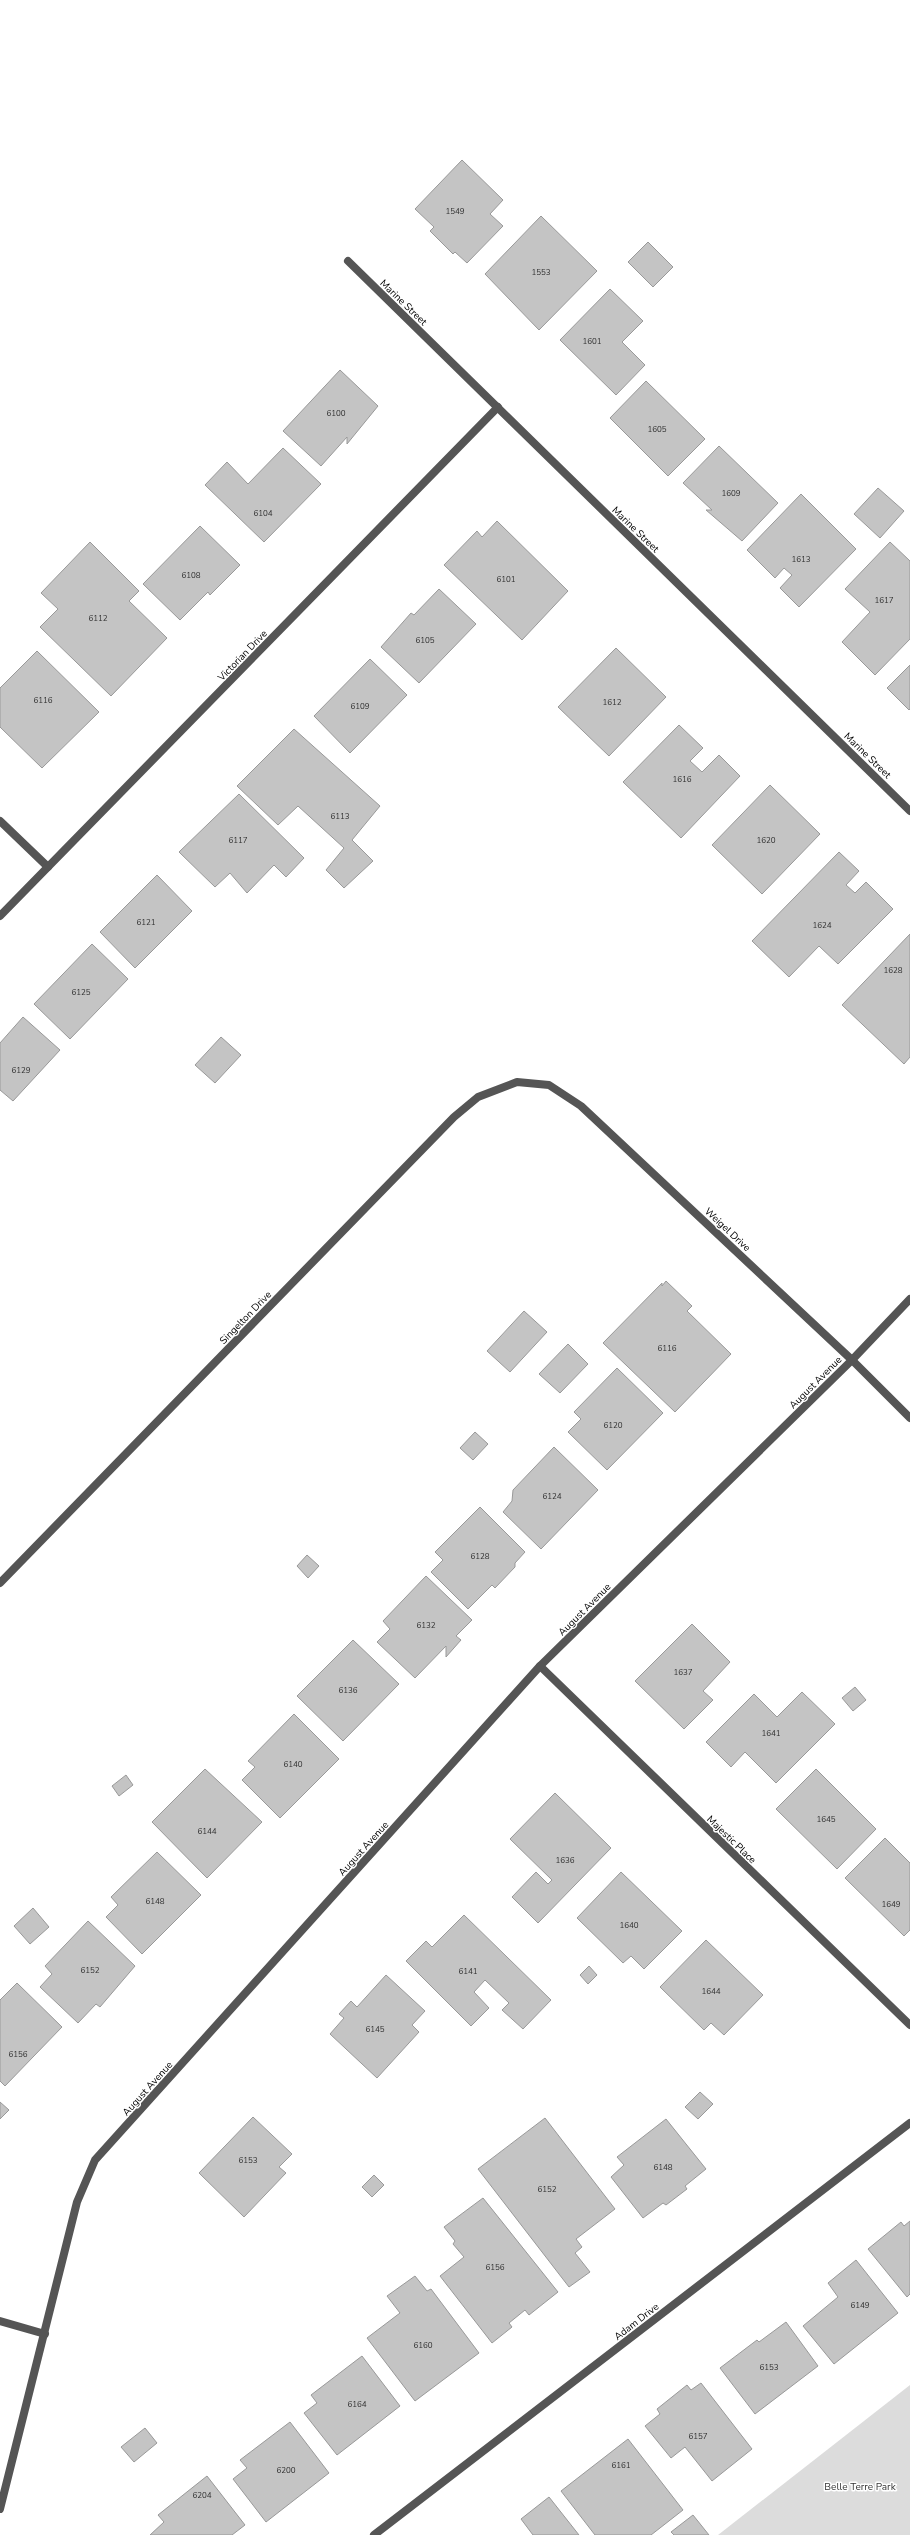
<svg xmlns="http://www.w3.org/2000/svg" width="910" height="2535" viewBox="0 0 910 2535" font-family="'Nunito Sans',sans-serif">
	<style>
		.green { fill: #dcdcdc }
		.building { fill: #c4c4c4; stroke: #999 }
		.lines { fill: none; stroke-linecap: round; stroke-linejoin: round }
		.minor { stroke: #555; stroke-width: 8 }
		.tertiary { stroke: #555; stroke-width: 8 }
		.labels { text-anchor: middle; stroke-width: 3; stroke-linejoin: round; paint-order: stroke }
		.number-label { font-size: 8px; fill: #313131 }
		.street-label { font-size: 10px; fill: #000; stroke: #fff }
		.park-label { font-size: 10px; fill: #333; stroke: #fff }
	</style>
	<rect width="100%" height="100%" fill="#fff"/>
	<!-- green -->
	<path class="green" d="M910,2385V2535H718Z"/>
	<!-- building -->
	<g class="building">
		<path d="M462,160L503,200L490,214L503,226L467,263L455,252L453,254L430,231L434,227L415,209Z"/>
		<path d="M541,216L597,271L539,330L485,274Z"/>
		<path d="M648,242L673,267L653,287L628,262Z"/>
		<path d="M610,289L643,321L622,342L645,365L616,395L560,340Z"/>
		<path d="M340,370L378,406L347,444V437L321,466L283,431Z"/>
		<path d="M646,381L705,439L668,476L610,418Z"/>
		<path d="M719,446L778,503L742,541L706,510H712L683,483Z"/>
		<path d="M283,448L321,484L264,542L205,485L227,462L248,484Z"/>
		<path d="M878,488L904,511L880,538L854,514Z"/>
		<path d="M801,494L856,549L799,607L780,588L792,575L784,568L775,578L747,550Z"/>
		<path d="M497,521L568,591L522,640L444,565L477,531L482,537Z"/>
		<path d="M200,526L240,565L210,595L208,592L180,620L143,584Z"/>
		<path d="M90,542L139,591L129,601L167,638L111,696L40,627L58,609L41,593Z"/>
		<path d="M890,542L910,561V639L875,675L842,642L870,612L845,589Z"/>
		<path d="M439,589L476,624L419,683L381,647L411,613L414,615Z"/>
		<path d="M616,648L666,697L609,756L558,707Z"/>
		<path d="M37,651L99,712L42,768L0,727V688Z"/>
		<path d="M370,659L407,695L350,753L314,716Z"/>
		<path d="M910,665V709L909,710L887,688Z"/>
		<path d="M679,725L703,748L690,761L702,772L719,755L740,776L681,838L623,782Z"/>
		<path d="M294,729L380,806L352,840L373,861L344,888L326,870L344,848L298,806L278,825L237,786Z"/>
		<path d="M770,785L820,834L762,894L712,845Z"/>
		<path d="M239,794L304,858L286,877L274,865L247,893L230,873L215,887L179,852Z"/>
		<path d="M839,852L859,871L846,885L855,893L866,882L893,909L838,964L819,946L789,977L752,941Z"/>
		<path d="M157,875L192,911L135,968L100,932Z"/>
		<path d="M910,934V1057L904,1064L842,1005Z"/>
		<path d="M92,944L128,979L70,1039L34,1004Z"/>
		<path d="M23,1017L60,1050L13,1101L0,1090V1043Z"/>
		<path d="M221,1037L241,1055L215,1083L195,1065Z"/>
		<path d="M666,1281L692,1306L687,1311L731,1354L675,1412L603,1343L662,1283V1286Z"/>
		<path d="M524,1311L547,1332L510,1372L487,1351Z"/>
		<path d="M568,1344L588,1364L560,1393L539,1374Z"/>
		<path d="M617,1368L663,1413L607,1470L568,1432L581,1419L574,1412Z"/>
		<path d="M475,1432L488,1444L473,1460L460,1448Z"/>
		<path d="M554,1447L598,1490L541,1549L503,1512L512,1501L513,1490Z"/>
		<path d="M480,1507L525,1552L515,1563V1567L495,1588L492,1585L468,1609L431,1572L443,1560L435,1552Z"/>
		<path d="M307,1555L319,1566L308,1578L297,1566Z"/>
		<path d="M426,1576L472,1620L456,1636L461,1640L446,1657V1646L415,1678L377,1642L390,1629L383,1621Z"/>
		<path d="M692,1624L730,1662L703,1691L713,1700L684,1729L635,1681Z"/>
		<path d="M353,1640L399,1684L343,1741L297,1696Z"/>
		<path d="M855,1687L866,1700L853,1711L842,1698Z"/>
		<path d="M802,1692L835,1724L776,1783L745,1752L731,1767L706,1742L754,1694L777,1717Z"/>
		<path d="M294,1714L339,1759L280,1818L242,1780L255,1767L248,1761Z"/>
		<path d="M205,1769L262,1822L207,1878L152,1822Z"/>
		<path d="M816,1769L876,1829L837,1869L776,1809Z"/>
		<path d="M126,1775L133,1785L119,1796L112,1786Z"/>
		<path d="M555,1793L611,1848L538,1923L512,1897L536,1872L548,1884L552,1880L510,1839Z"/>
		<path d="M885,1838L910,1863V1930L904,1936L845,1878Z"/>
		<path d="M157,1852L201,1895L142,1954L106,1917L118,1905L111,1897Z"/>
		<path d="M621,1872L682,1931L644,1969L631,1956L623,1963L577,1918Z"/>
		<path d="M33,1908L49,1927L30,1944L14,1926Z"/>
		<path d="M464,1915L551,2000L523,2029L502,2010L509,2003L485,1980L474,1992L489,2008L471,2026L406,1961L426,1941L432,1947Z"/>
		<path d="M88,1921L135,1966L100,2007L96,2004L78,2023L40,1987L52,1974L45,1966Z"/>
		<path d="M706,1940L763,1995L724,2035L711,2023L704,2030L660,1987Z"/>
		<path d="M589,1966L597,1975L588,1984L580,1975Z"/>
		<path d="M386,1975L425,2011L412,2025L419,2032L377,2078L330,2034L344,2018L339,2014L351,2001L357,2007Z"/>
		<path d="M17,1983L62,2027L5,2086L0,2081V2000Z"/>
		<path d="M700,2092L713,2104L698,2119L685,2107Z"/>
		<path d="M0,2102L9,2110L0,2119Z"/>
		<path d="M253,2117L292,2154L279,2167L286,2173L244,2217L199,2173Z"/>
		<path d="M545,2118L615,2209L576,2239L582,2247L575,2253L590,2272L569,2287L478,2169Z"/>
		<path d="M666,2119L706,2169L685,2186L687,2189L666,2205L663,2203L643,2218L611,2177L624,2165L617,2157Z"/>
		<path d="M374,2175L384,2185L372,2197L362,2187Z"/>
		<path d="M483,2198L558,2292L529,2315L525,2310L509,2323L512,2327L492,2343L440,2276L464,2257L453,2244L455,2241L444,2227Z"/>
		<path d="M910,2221V2294L907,2297L868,2249L901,2222L904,2226Z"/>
		<path d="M856,2260L898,2313L834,2364L803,2326L838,2297L828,2283Z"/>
		<path d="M415,2276L427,2291L431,2289L479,2353L415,2401L367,2338L400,2313L387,2296Z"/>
		<path d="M786,2322L818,2366L755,2414L720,2368L757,2340L759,2342Z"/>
		<path d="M362,2356L400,2406L337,2455L304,2413L317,2403L311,2395Z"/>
		<path d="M701,2383L752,2449L712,2481L685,2447L671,2458L645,2426L660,2414L657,2409L687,2385L691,2390Z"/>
		<path d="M290,2422L329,2473L266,2522L233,2479L247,2468L240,2460Z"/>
		<path d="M145,2428L157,2443L134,2462L121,2447Z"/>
		<path d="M628,2439L683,2510L651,2535H595L561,2491Z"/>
		<path d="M207,2476L245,2525L232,2535H150L164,2522L158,2515Z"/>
		<path d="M549,2497L579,2535H533L521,2519Z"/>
		<path d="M693,2515L709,2535H674L671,2532Z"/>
	</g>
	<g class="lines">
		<!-- minor -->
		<g class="minor">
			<path d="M348,261L910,811"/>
			<path d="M0,821L48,867"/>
			<path d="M0,916L498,407"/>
			<path d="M0,1583L454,1117L478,1097L517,1082L549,1085L581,1106L852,1360L910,1418"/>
			<path d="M540,1666L910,2025"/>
			<path d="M0,2321L45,2334"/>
			<path d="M374,2535L910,2123"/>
		</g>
		<!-- tertiary -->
		<path class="tertiary" d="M0,2509L77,2202L95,2160L540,1666L852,1360L910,1299"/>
	</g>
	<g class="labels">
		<!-- number labels -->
		<g class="number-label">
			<text x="455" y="214">1549</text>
			<text x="541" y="275">1553</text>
			<text x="592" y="344">1601</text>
			<text x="336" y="416">6100</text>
			<text x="657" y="432">1605</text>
			<text x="731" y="496">1609</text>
			<text x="263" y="516">6104</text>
			<text x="801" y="562">1613</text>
			<text x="191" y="578">6108</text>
			<text x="506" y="582">6101</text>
			<text x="884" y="603">1617</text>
			<text x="98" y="621">6112</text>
			<text x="425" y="643">6105</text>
			<text x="43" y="703">6116</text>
			<text x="612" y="705">1612</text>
			<text x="360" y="709">6109</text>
			<text x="682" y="782">1616</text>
			<text x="340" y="819">6113</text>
			<text x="238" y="843">6117</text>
			<text x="766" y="843">1620</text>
			<text x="146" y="925">6121</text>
			<text x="822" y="928">1624</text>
			<text x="893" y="973">1628</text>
			<text x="81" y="995">6125</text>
			<text x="21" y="1073">6129</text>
			<text x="667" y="1351">6116</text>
			<text x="613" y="1428">6120</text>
			<text x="552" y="1499">6124</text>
			<text x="480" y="1559">6128</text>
			<text x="426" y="1628">6132</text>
			<text x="683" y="1675">1637</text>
			<text x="348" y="1693">6136</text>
			<text x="771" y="1736">1641</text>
			<text x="293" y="1767">6140</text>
			<text x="826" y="1822">1645</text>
			<text x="207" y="1834">6144</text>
			<text x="565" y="1863">1636</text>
			<text x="155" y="1904">6148</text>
			<text x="891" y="1907">1649</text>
			<text x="629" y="1928">1640</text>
			<text x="90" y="1973">6152</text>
			<text x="468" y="1974">6141</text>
			<text x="711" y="1994">1644</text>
			<text x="375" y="2032">6145</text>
			<text x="18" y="2057">6156</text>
			<text x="248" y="2163">6153</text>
			<text x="663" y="2170">6148</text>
			<text x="547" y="2192">6152</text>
			<text x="495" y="2270">6156</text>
			<text x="860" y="2308">6149</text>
			<text x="423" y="2348">6160</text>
			<text x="769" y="2370">6153</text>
			<text x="357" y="2407">6164</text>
			<text x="698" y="2439">6157</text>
			<text x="621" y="2468">6161</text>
			<text x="286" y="2473">6200</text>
			<text x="202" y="2498">6204</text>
		</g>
		<!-- street labels -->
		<g class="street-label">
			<text transform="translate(404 302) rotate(44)" y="4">Marine Street</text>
			<text transform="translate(636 529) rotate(44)" y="4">Marine Street</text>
			<text transform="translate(242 655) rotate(-46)" y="4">Victorian Drive</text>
			<text transform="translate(868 755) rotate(44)" y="4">Marine Street</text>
			<text transform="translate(728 1229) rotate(43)" y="4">Weigel Drive</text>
			<text transform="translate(245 1317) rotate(-46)" y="4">Singelton Drive</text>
			<text transform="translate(815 1382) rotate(-45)" y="4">August Avenue</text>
			<text transform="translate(584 1609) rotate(-45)" y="4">August Avenue</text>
			<text transform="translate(732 1839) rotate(44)" y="4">Majestic Place</text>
			<text transform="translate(363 1848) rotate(-48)" y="4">August Avenue</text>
			<text transform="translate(147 2088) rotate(-48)" y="4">August Avenue</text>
			<text transform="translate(636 2321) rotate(-38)" y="4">Adam Drive</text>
		</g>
		<!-- park labels -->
		<g class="park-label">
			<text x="860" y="2490">Belle Terre Park</text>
		</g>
	</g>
</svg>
